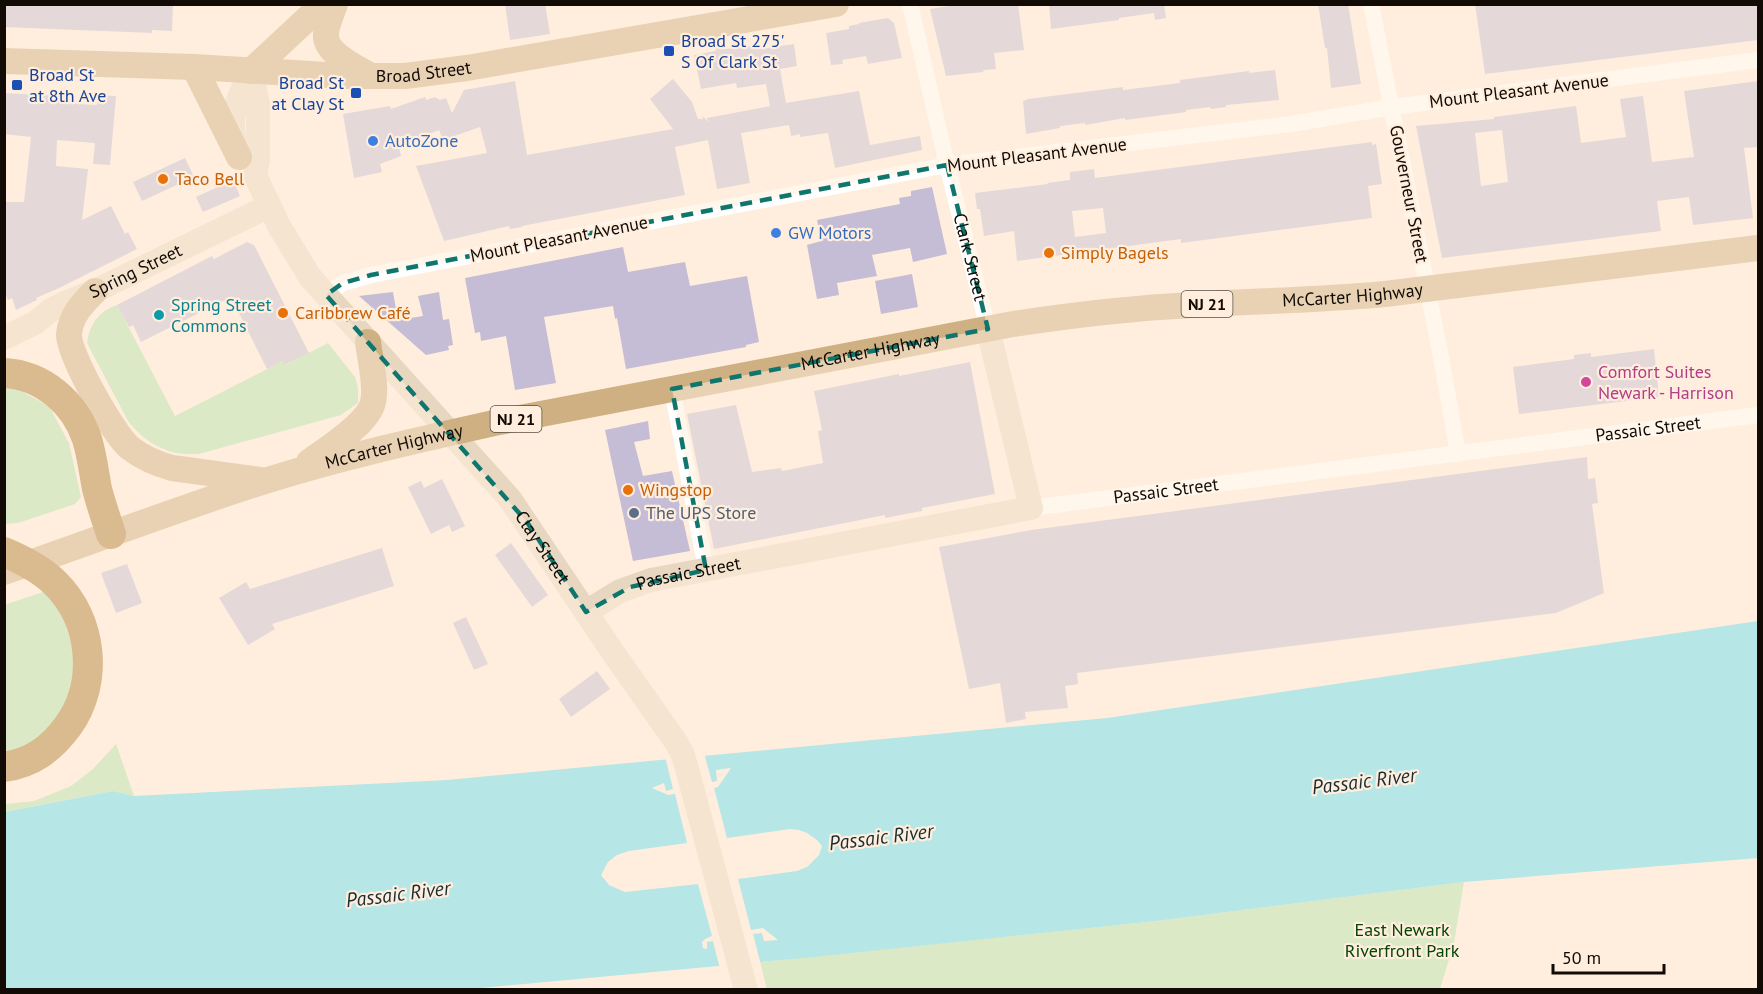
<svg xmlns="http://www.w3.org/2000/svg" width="1763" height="994" viewBox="0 0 1763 994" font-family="'PT Sans',sans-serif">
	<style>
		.green { fill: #b1e3ad }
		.water { fill: #5fdbf4 }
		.pier { fill: #fed }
		.building { fill: #c5bcd5; fill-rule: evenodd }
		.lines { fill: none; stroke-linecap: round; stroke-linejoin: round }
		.street { stroke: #fff; stroke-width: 16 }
		.secondary { stroke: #e7d7c1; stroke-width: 24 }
		.primary { stroke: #ceb083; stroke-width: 26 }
		.highway { stroke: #ae7b31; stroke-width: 30 }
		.marked { fill: none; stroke: #0f766e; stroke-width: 4.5; stroke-dasharray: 12 8; stroke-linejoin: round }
		.transit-dot { fill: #1a4fb4; stroke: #fed; stroke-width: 2 }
		.shop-dot { fill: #3f7fe0; stroke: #fed; stroke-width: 2 }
		.food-dot { fill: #e8710a; stroke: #fed; stroke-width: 2 }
		.culture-dot { fill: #0f9aa8; stroke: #fed; stroke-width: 2 }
		.hotel-dot { fill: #d1479c; stroke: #fed; stroke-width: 2 }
		.service-dot { fill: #5c6f8a; stroke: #fed; stroke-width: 2 }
		.labels { text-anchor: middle; stroke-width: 4.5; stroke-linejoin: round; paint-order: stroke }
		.shield { fill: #fed; stroke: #594f46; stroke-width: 1.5 }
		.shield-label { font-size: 16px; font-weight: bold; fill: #120b05 }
		.transit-label { font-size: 18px; fill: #164399; stroke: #fed; text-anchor: start }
		.street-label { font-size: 18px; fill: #120b05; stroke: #fed }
		.shop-label { font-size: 18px; fill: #366cbe; stroke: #fed; text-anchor: start }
		.food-label { font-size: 18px; fill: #c56008; stroke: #fed; text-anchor: start }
		.culture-label { font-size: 18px; fill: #0d838f; stroke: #fed; text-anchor: start }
		.hotel-label { font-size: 18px; fill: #b23c85; stroke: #fed; text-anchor: start }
		.service-label { font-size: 18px; fill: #4e5e75; stroke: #fed; text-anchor: start }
		.park-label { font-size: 18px; fill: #004601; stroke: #fed }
		.water-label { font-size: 20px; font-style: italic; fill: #182d32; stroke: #fed }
	</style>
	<rect width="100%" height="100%" fill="#fed"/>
	<!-- green -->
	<g class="green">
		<path d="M117,305L175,416L283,361L285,365L328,343L355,377L358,388V403L341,415L199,454C169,456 147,445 128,421L87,343C89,324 99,311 117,305Z"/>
		<path d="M5,387L21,391L49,406L69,443L81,497L75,504L18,523L5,524Z"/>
		<path d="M46,591L63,615L75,656L69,698L45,735L4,760V605Z"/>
		<path d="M116,744L134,796L113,791L5,812V804L34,801L71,786L93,769Z"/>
		<path d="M1464,882L1454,943L1440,989L767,990L760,962L1156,921Z"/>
	</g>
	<!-- water -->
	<path class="water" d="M1758,621V858L1464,882L1156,921L814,957L470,989L5,990V812L113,791L134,796L447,780L1107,718Z"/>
	<!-- pier -->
	<path class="pier" d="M704,753L712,782L717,781L716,770L731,768L718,787L714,788L727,838L790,829L799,830L807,833L817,840L822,846L819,855L807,867L797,871L738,879L751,930L763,928L778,940L764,941L762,933L753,934L761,965L720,969L713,941L707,942V949L703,948L702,942L705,939L712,936L698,884L625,892L609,885L601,875L608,862L617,855L629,851L687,843L675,794L668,795L652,788L664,783L666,791L673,789L665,756Z"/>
	<!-- building -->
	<g class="building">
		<path d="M4,4H173L172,31L152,30V33L4,27Z"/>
		<path d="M505,4H545L550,34L510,40Z"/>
		<path d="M962,4H1018L1024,50L994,53L996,69L984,70L983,72L946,76L930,9Z"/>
		<path d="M1049,4H1164L1166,18L1155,20L1154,13L1119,18V20L1051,29Z"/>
		<path d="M1318,4H1348L1361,84L1331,88L1327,48H1325Z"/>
		<path d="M1475,4H1758V40L1485,74Z"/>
		<path d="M888,18L894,23L902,58L868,64L866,56L842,60L843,64L831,65L826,33L849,29V26L859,24V23Z"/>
		<path d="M794,44L797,66L780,69L786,103L859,91L870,145L920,136L922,150L835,168L828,133L800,137V134L791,136L789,125L741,133L750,183L717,189L708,140L675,147L685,195L522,226V227L510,229L509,226L444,241L416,166L487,153L480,127L443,140L439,130L399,146L401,156L380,164L382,172L354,178L343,114L390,106L391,109L425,97L426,100L435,97L440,100L446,98L452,113L464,90L515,81L527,155L673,129L650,99L673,79L692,102L698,119H703V116L708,122L707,118L770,106L766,84L737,88L736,83L701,89L694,55L715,51L717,48L723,47L726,49L760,45V49Z"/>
		<path d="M1275,70L1279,100L1226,105V107L1211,109L1210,107L1186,110V112L1125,120V118L1085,125V123L1060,126V128L1026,134L1023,101L1028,99L1123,87V90L1180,83V80L1249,71V73Z"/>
		<path d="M1758,81V147L1744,148L1753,218L1693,225L1689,197L1657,201L1661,231L1442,258L1416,126L1494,119V117L1576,106L1581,143L1626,137L1620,99L1643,96L1652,162L1694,157L1684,91ZM1502,130L1508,182L1481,186L1475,133Z"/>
		<path d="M4,93L60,96V103L97,105L98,95L116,96L110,165L93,164L95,143L57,140L56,166L88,169L82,220L111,206L125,234L128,232L137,249L59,288L36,298L37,300L16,310L12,298L8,300L4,291V202H24L31,137L4,134Z"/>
		<path d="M1372,142V145L1376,144L1382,184L1368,186L1372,218L1181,243V239L1017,261L1014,231L984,236L980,209H977L975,193L1048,184L1047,183L1070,180V172L1094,169L1095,178ZM1103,208L1106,233L1075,237L1072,211Z"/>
		<path d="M185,158L194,177L142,201L133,182Z"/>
		<path d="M233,180L240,196L203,212L196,197Z"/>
		<path d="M932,187L947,254L913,262L910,248L872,255L877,276L837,283L839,295L817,299L807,245L821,241L817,220L900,204L899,198L911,196V191Z"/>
		<path d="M247,242L254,245L309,353L284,365L283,361L267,369L231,297L141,342L133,325L129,327L117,305L212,256L214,259Z"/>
		<path d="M623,247L628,272L685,262L690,286L747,276L759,342L746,345V347L626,369L617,318L615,319L613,306L544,317L556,383L515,390L506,336L481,341L480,332L475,333L465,278Z"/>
		<path d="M912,274L918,307L881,314L875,281Z"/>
		<path d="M393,292L398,320L423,316L418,296L439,292L443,320L449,319L453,345L448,346L449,350L426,355L359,296Z"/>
		<path d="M1654,349L1659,397L1519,414L1513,367L1574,359V355L1591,353V357Z"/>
		<path d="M970,362L995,494L922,508V511L885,518V515L714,549L687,414L736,405L752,472L781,468L782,471L823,463L818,431L822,430L814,391L899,374V376Z"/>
		<path d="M648,421L650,439L634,442L643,476L672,471L690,551L633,561L605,430Z"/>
		<path d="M1587,457L1588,479L1595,478L1598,503L1592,504L1604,593L1556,613L1077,673L1078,684L1065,686L1068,708L1025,712L1026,719L1006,723L1000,683L969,689L939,547L1031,530Z"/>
		<path d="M442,479L465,526L452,532L449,525L431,534L408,487L421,481L424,488Z"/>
		<path d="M511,543L548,595L532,607L495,555Z"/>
		<path d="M382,548L394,586L272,624L275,629L248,645L219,598L246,582L250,589Z"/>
		<path d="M127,564L142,603L116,613L101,573Z"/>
		<path d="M466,617L488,664L474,670L453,623Z"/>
		<path d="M597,671L610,689L571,717L559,699Z"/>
	</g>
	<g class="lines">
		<!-- street -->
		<g class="street">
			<path id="s1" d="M910,4L947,165L988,329"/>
			<path d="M1371,4L1441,357L1458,454"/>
			<path d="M326,295L343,283L371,275L947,165L1291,124L1392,107L1758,60"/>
			<path d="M672,389L706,570"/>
			<path id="s2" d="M1031,508L1758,415"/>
		</g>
		<!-- secondary -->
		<g class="secondary">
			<path id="s3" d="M251,71L258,104V160L255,175L279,226L310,277L326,295L510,499L614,654L676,742L682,753L686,765L746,990"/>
			<path d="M236,148C227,115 238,100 251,71"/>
			<path id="s4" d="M4,338L35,323L51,310L65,303L95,291L269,206"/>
			<path id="s5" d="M586,612L620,591L651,580L1031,508L988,329"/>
		</g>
		<!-- primary -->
		<g class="primary">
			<path d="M335,4C332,14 325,26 326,37C327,54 357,68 371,76"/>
			<path id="s6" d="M4,61L194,67L343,76H405L467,68L836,4"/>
			<path d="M194,67L239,157"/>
			<path d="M251,71L323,4"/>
			<path d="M95,291C82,304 71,315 69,334C68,354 114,435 130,448C143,458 157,464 172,468L260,480"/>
			<path d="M309,462C327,449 369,423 373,402C377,386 370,359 368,342"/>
			<path id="s7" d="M4,572C92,542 179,508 268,480C342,457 418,440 494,423L1013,324C1073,315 1132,308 1192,305C1256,301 1320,300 1385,294L1758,248"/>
		</g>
		<!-- highway -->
		<g class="highway">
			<path d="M4,373C43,375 75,403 87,439C92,455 94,473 97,489C101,504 106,519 111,534"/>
			<path d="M4,552C23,560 41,569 55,583C93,620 99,683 68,726C51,749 32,763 4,767"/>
		</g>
	</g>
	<!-- marked area -->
	<path d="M0 0H1763V994H0ZM947,165L988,329L672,389L706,570L630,587L586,612L527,522L326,295L343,283L371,275Z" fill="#fed" fill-opacity=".55" fill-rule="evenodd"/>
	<path class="marked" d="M947,165L988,329L672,389L706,570L630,587L586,612L527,522L326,295L343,283L371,275Z"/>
	<!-- markers -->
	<g class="transit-dot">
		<rect x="663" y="45" width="12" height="12" rx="3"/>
		<rect x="11" y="79" width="12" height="12" rx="3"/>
		<rect x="350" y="87" width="12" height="12" rx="3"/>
	</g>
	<g class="shop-dot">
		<circle cx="373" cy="141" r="6"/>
		<circle cx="776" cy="233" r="6"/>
	</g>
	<g class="food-dot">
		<circle cx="163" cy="179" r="6"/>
		<circle cx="1049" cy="253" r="6"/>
		<circle cx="283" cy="313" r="6"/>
		<circle cx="628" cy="490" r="6"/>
	</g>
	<circle class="culture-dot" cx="159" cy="315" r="6"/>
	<circle class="hotel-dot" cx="1586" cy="382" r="6"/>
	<circle class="service-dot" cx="634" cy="513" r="6"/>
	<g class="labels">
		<!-- shield labels -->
		<g class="shield">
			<rect x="1181.5" y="291" width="51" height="26" rx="4.5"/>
			<rect x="490.5" y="406" width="51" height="26" rx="4.5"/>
		</g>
		<g class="shield-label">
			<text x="1207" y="310">NJ 21</text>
			<text x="516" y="425">NJ 21</text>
		</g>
		<!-- transit labels -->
		<g class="transit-label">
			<text x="681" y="47">Broad St 275'<tspan x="681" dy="21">S Of Clark St</tspan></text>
			<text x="29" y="81">Broad St<tspan x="29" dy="21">at 8th Ave</tspan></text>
			<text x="344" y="89" text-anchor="end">Broad St<tspan x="344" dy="21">at Clay St</tspan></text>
		</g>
		<!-- street labels -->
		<g class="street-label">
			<text dy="6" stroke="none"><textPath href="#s6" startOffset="420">Broad Street</textPath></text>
			<text transform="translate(1519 91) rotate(-7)" y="6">Mount Pleasant Avenue</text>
			<text transform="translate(1037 155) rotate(-7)" y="6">Mount Pleasant Avenue</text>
			<text transform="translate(1409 194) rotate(79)" y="6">Gouverneur Street</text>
			<text transform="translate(559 239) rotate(-11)" y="6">Mount Pleasant Avenue</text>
			<text dy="6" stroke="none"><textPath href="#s1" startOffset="260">Clark Street</textPath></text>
			<text dy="6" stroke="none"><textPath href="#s4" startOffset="148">Spring Street</textPath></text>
			<text dy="6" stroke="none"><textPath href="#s7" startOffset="1382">McCarter Highway</textPath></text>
			<text dy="6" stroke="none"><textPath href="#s7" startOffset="896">McCarter Highway</textPath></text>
			<text dy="6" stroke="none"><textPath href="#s2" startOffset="622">Passaic Street</textPath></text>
			<text dy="6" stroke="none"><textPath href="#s7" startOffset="410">McCarter Highway</textPath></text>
			<text dy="6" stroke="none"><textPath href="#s2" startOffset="136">Passaic Street</textPath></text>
			<text dy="6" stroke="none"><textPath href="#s3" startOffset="578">Clay Street</textPath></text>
			<text dy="6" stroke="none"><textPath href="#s5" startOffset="111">Passaic Street</textPath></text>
		</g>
		<!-- shop labels -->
		<g class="shop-label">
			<text x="385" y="147">AutoZone</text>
			<text x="788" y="239">GW Motors</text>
		</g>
		<!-- food labels -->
		<g class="food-label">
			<text x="175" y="185">Taco Bell</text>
			<text x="1061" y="259">Simply Bagels</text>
			<text x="295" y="319">Caribbrew Café</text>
			<text x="640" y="496">Wingstop</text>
		</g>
		<!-- culture labels -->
		<g class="culture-label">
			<text x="171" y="311">Spring Street<tspan x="171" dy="21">Commons</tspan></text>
		</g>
		<!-- hotel labels -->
		<g class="hotel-label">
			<text x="1598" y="378">Comfort Suites<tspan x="1598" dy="21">Newark - Harrison</tspan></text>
		</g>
		<!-- service labels -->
		<g class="service-label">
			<text x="646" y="519">The UPS Store</text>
		</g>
		<!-- park labels -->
		<g class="park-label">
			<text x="1402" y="936">East Newark<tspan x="1402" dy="21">Riverfront Park</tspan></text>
		</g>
		<!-- water labels -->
		<g class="water-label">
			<text transform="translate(1364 781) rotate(-7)" y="7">Passaic River</text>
			<text transform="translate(881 837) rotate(-7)" y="7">Passaic River</text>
			<text transform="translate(398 894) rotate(-7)" y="7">Passaic River</text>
		</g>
	</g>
	<!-- border -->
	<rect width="1763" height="994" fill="none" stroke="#120b05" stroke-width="12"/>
	<!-- scale -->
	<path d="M1553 964v9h111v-9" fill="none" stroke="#120b05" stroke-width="3"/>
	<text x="1562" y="964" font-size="18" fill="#120b05" stroke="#ffeedd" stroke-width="4.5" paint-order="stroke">50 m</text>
</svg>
